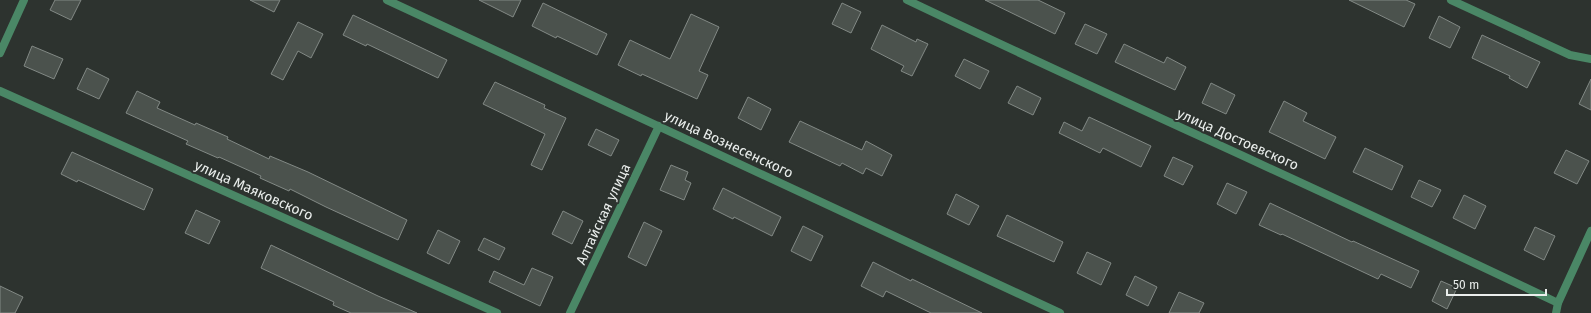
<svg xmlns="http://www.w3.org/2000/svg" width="1591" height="313" viewBox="0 0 1591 313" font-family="'Fira Sans',sans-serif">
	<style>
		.building { fill: #4b524d; stroke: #828985 }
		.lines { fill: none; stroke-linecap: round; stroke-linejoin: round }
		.street { stroke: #4a8766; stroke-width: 8 }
		.labels { text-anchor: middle; stroke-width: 4; stroke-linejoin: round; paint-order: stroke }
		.street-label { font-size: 14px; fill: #eaeeec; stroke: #2d332f }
	</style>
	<rect width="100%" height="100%" fill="#2d332f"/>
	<!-- building -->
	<g class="building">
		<path d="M55,0H81L71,20L50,10Z"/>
		<path d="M250,0H280L274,12Z"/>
		<path d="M479,0H521L513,17Z"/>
		<path d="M985,0H1038L1065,13L1055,34Z"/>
		<path d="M1349,0H1406L1415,4L1404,27Z"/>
		<path d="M543,3L607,34L597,55L557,36L556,38L532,26Z"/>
		<path d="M842,3L861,12L851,33L832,24Z"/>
		<path d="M691,14L719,27L699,71L708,75L697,99L642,74L641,76L618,65L630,40L670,59Z"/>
		<path d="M353,15L447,60L438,78L367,44L366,46L343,35Z"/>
		<path d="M1439,16L1460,27L1450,48L1429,38Z"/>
		<path d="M298,22L323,34L311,58L298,51L283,80L271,74Z"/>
		<path d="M1085,24L1107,34L1097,54L1075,44Z"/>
		<path d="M882,25L916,42L917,39L928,44L912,76L901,71L904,66L871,49Z"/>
		<path d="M1482,35L1540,62L1527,88L1509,78L1510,76L1472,58Z"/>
		<path d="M1124,44L1164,63L1167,57L1186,67L1175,90L1115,62Z"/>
		<path d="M32,46L63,59L54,79L24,66Z"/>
		<path d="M964,59L989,71L980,89L955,76Z"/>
		<path d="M87,68L109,79L99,99L77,89Z"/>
		<path d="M1591,79V110L1579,104Z"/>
		<path d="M495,82L545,105L544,108L566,118L542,170L531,165L545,134L483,104Z"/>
		<path d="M1211,83L1235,95L1226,114L1202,103Z"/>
		<path d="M1017,86L1041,98L1033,115L1008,103Z"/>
		<path d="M137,91L160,102L157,108L195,125L196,123L228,137L227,139L269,159L270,156L308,172L407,220L398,240L326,207L290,189L289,191L260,178L261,176L219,157L218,158L186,144L188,141L126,113Z"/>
		<path d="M748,97L771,109L761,130L738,118Z"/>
		<path d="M1284,101L1307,113L1303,121L1336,137L1325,159L1269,132Z"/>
		<path d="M1089,117L1151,146L1141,167L1103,148L1100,153L1059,133L1064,122L1082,131Z"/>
		<path d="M800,121L862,150L866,141L892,155L882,176L866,168L863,174L842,163L840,166L789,142Z"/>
		<path d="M596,129L619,140L611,156L588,145Z"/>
		<path d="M1365,148L1403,166L1392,190L1353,172Z"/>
		<path d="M1566,150L1589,161L1577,184L1554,173Z"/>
		<path d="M72,152L153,189L144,210L78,180L77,182L61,174Z"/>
		<path d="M1173,157L1193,166L1183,185L1164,176Z"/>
		<path d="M671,165L688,172L685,180L691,183L684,200L660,190Z"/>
		<path d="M1419,180L1441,190L1432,207L1411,197Z"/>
		<path d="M1227,183L1247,192L1236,214L1217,204Z"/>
		<path d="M723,188L781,217L772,236L734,217L733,219L713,209Z"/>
		<path d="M956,194L979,206L969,225L947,214Z"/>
		<path d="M1464,195L1486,206L1475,229L1453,218Z"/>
		<path d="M1270,203L1352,242L1353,241L1419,271L1411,288L1381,274L1378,279L1282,234L1281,235L1259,225Z"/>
		<path d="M196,210L220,221L209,244L185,233Z"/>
		<path d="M563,211L583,221L572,244L552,234Z"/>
		<path d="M1007,215L1063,242L1054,262L997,236Z"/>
		<path d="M644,222L662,231L646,266L628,257Z"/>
		<path d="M803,226L823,236L811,261L791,251Z"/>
		<path d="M1535,227L1555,236L1544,260L1524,250Z"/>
		<path d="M438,230L460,241L449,264L427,253Z"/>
		<path d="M484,238L505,248L499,260L478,250Z"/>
		<path d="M271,245L378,296L417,313H351L333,305L334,302L261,268Z"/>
		<path d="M1087,252L1111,263L1101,285L1077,273Z"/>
		<path d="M873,262L911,281L912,279L982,313H931L886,291L883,297L861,286Z"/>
		<path d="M532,268L553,277L540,306L489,282L494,271L524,285Z"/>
		<path d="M1135,276L1157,287L1148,306L1126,295Z"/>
		<path d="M1441,281L1457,288L1447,309L1432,301Z"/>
		<path d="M0,286L23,297L15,313H0Z"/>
		<path d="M1179,292L1204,303L1199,313H1169Z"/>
	</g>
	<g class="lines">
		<!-- street -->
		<g class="street">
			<path d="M387,0L1060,313"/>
			<path d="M907,0C1123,103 1342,199 1558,303"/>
			<path d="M1451,0L1570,55L1591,59"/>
			<path d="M0,53L24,0"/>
			<path d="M0,91L497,313"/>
			<path d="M570,313L659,126"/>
			<path d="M1556,313L1558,303L1591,231"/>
		</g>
	</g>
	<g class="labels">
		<!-- street labels -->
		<g class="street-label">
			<text transform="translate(1238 139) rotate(24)" y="5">улица Достоевского</text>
			<text transform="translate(729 144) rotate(25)" y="5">улица Вознесенского</text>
			<text transform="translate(254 190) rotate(24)" y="5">улица Маяковского</text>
			<text transform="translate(603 214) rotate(-65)" y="5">Алтайская улица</text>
		</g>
	</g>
	<!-- scale -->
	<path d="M1447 289v6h99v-6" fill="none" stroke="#eaeeec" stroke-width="2"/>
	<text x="1453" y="289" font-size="12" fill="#eaeeec" stroke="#2d332f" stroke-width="3" paint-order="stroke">50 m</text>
</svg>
